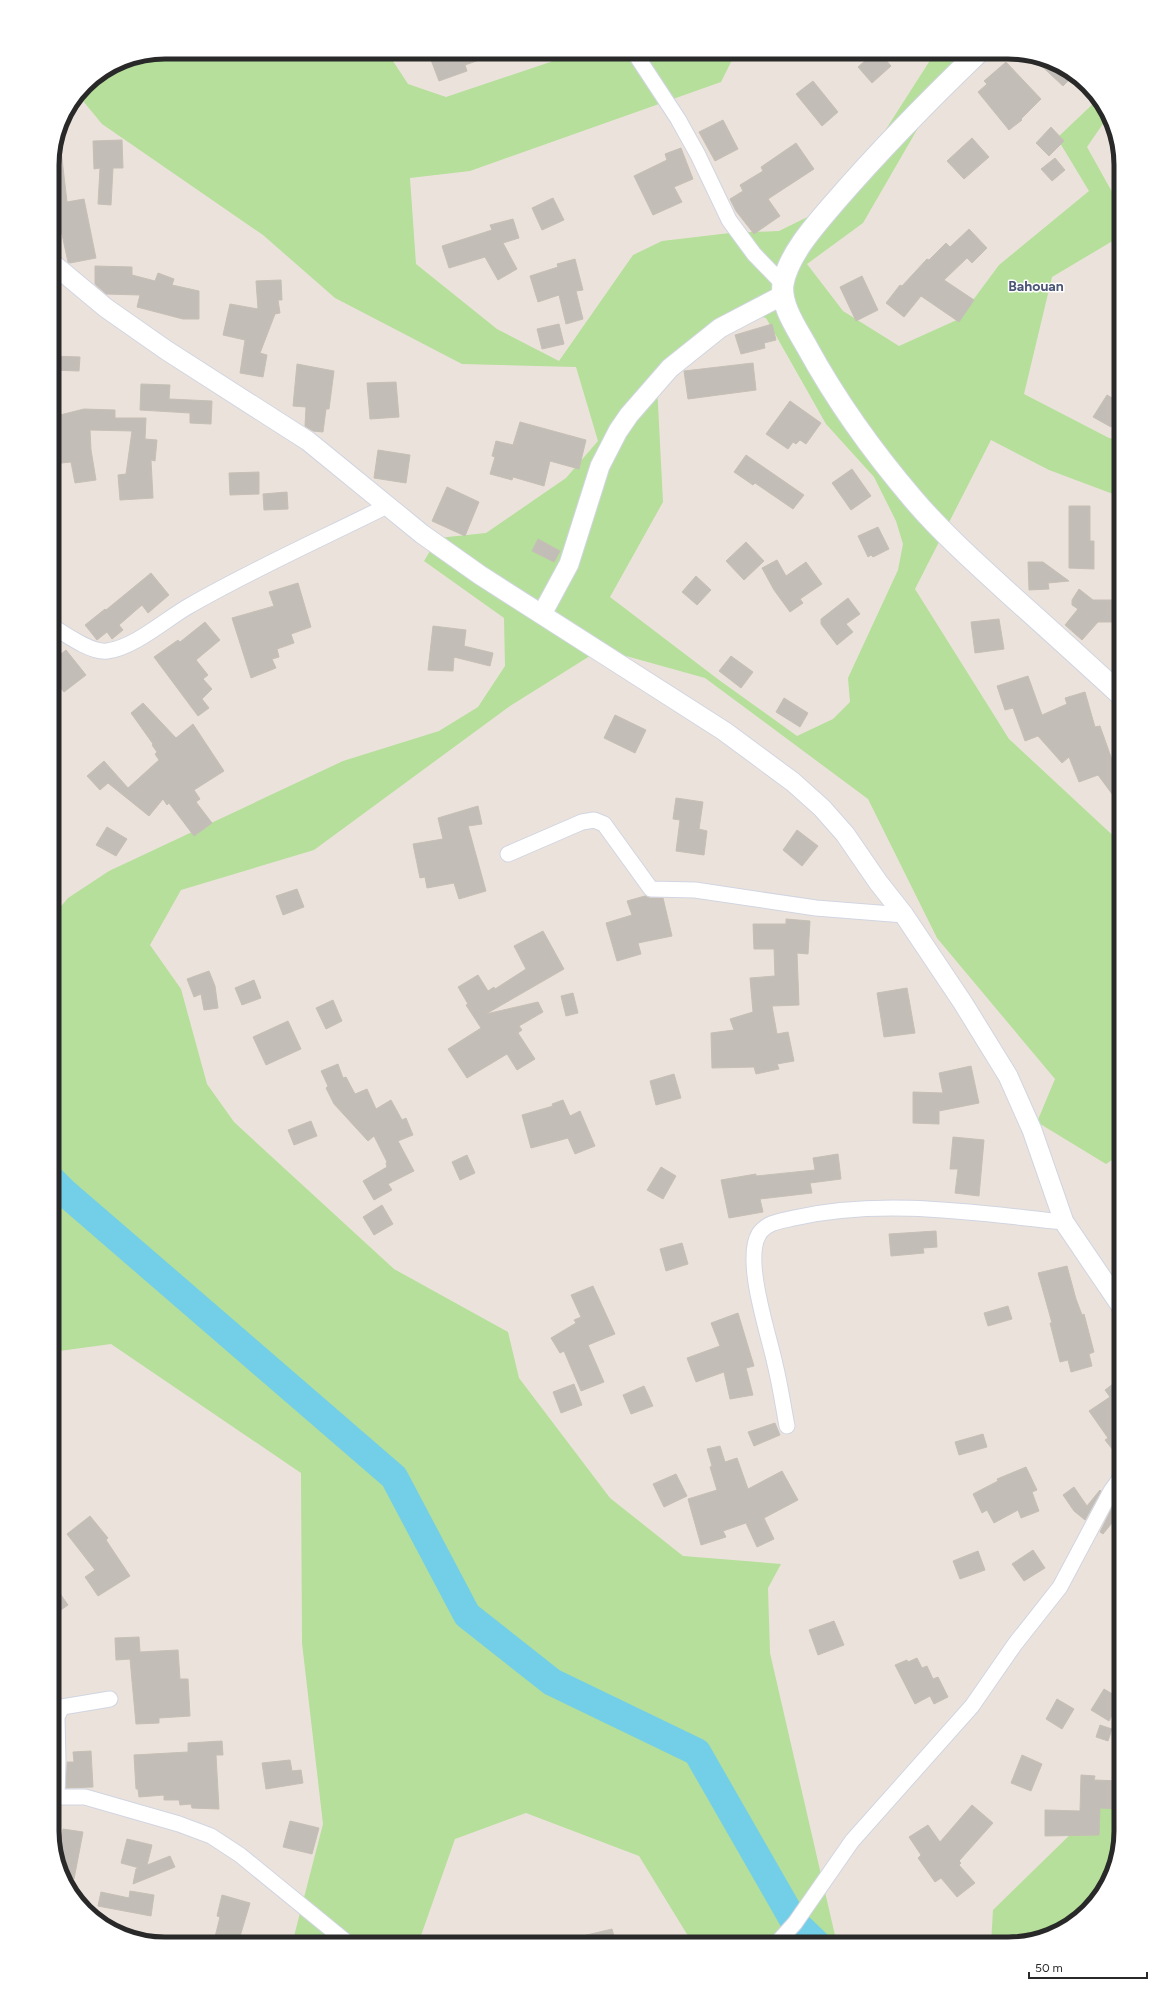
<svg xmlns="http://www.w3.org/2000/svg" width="1173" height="1996" viewBox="0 0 1173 1996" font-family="Figtree,sans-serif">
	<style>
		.green { fill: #b5df9a; fill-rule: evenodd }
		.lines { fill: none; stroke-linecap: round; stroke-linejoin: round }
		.river { stroke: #73cfe8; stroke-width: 28 }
		.building { fill: #c3bdb8; stroke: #c6bfb5 }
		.minor-casing { stroke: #d1d5e1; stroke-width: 17 }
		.tertiary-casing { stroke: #d1d5e1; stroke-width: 21 }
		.secondary-casing { stroke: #d1d5e1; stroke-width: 23 }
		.minor { stroke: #fff; stroke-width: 15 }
		.tertiary { stroke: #fff; stroke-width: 19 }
		.secondary { stroke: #fff; stroke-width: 21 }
		.labels { text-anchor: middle; stroke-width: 3; stroke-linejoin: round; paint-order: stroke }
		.quarter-label { font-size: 14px; font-weight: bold; fill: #4c5677; stroke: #fff }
		.rim { fill: none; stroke: #292929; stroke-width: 5 }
	</style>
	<rect width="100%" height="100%" fill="#ebe3db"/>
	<!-- green -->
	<g class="green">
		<path d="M165,52H387L408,84L446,97L580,52H736L721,82L470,171L410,178L416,264L497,329L559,361L633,255L662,241L730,233L779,231L840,201L929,62L927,52H962L863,223L807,264L843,311L899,346L959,319L999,265L1089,191L1057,138L1097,100L1109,115L1087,147L1121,208V236L1052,277L1024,394L1109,438L1121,440V497L1049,470L991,440L915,589L1009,739L1121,843V1154L1106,1164L1037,1122L1055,1079L937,938L868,799L705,678L601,649L510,706L314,850L181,890L150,945L181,989L207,1084L234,1122L394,1269L508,1332L519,1378L610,1498L683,1556L781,1564L768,1588L770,1653L837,1944H693L639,1856L526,1813L455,1839L418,1944H292L323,1824L302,1643L301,1473L111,1344L52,1352V917L68,898L109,871L343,761L439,731L478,707L505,666L504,618L424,561L438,538L486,533L566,478L598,441L576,367L462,364L335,298L263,235L102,124L78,95L85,85L122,60ZM743,312L766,318L826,424L874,477L896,521L903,544L898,570L848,678L850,702L833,719L797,736L719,680L610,597L663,502L657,385L681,346L720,319Z"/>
		<path d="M1121,1785V1832L1102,1894L1058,1932L1008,1944H991L993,1910Z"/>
	</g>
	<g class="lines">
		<!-- river -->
		<path class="river" d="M52,1180L63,1191L394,1477L467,1615L552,1682L697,1752L795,1923L817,1944"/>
	</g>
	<!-- building -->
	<g class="building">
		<path d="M428,52H496V54L465,65L467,71L439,81Z"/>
		<path d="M875,52H879L891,66L872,83L858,67Z"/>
		<path d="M1033,58L1071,71L1074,75L1063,86Z"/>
		<path d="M1006,62L1041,99L1021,119L1022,120L1009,130L978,92L987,84L984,81Z"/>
		<path d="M813,81L838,112L822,126L796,94Z"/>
		<path d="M723,120L738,149L715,161L699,132Z"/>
		<path d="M1051,127L1064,141L1049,156L1036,143Z"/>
		<path d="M972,138L989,157L964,179L947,161Z"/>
		<path d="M122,140L123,168H113L111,205L98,204L100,168L94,169L93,141Z"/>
		<path d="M796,143L814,169L768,199L780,216L754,234L736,211L730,199L743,191L740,185L763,171L761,167Z"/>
		<path d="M681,148L693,179L674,187L682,202L653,215L634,176L667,160L665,154Z"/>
		<path d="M54,150H61L67,202L84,199L96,258L70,263L68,262L61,230L52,232V157Z"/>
		<path d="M1055,158L1065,170L1052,181L1041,169Z"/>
		<path d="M553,198L564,220L542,230L532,208Z"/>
		<path d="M513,219L519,238L503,243L517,269L498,280L485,257L449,268L442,246L492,230L490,225Z"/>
		<path d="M969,229L987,248L972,263L967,258L944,280L974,300L959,322L921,296L904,317L886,303L900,285L902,286L927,259L929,260L946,243L950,247Z"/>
		<path d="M575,259L583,290L576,291L583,319L566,324L559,295L538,302L530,276L558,267L557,264Z"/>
		<path d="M95,266L132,267V275L155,281L158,273L174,279L172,285L199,291V319H183L137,307L140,295L106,294L95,284Z"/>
		<path d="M862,276L878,310L856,321L840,287Z"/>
		<path d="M281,280L282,300H278L280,313L275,314L260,353L267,355L263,377L240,373L245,340L223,335L230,304L258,309L256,281Z"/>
		<path d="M559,324L564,344L542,349L537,329Z"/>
		<path d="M772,324L776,340L764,343L765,348L741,354L735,335Z"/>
		<path d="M52,356L80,357L79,371L52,370Z"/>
		<path d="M753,363L756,390L688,399L684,371Z"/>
		<path d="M297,364L334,371L329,409H326L323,432L313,431L305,426L306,407L293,406Z"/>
		<path d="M396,382L399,417L370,419L367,383Z"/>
		<path d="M141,384L170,385L169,399L212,401L211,424L190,423V413L140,410Z"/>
		<path d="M1107,395L1121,403V410L1111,427L1093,417Z"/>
		<path d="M790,401L821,423L806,444L800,440L796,444L793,442L788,449L766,434Z"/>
		<path d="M84,409L115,410V418H146L145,439L157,440L155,461L151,460L153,498L120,500L118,475L126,474L132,431L90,430L91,450L96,480L75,483L71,462L52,464V432H60L56,416Z"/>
		<path d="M520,422L586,440L579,469L550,461L544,486L513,477L512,480L490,474L495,457L492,456L496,441L513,445Z"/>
		<path d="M378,450L410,455L406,483L374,478Z"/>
		<path d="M746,455L804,495L793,509L755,483L753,485L734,472Z"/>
		<path d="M852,469L871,496L851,510L832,483Z"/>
		<path d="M259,472V494L230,495L229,473Z"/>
		<path d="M447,487L479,502L465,536L432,521Z"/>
		<path d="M287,492L288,509L264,510L263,494Z"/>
		<path d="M1069,506H1090V541H1094V569L1069,568Z"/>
		<path d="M878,527L889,549L873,557L871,555L868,557L858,536Z"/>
		<path d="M538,539L560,551L554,562L532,551Z"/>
		<path d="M746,542L764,561L744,580L726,561Z"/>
		<path d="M777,560L786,576L806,562L822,584L800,599L803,603L790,612L774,590L762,568Z"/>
		<path d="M1028,562H1043L1069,581L1048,583L1049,589L1029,590Z"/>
		<path d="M151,573L169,595L148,613L142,605L119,625L123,630L112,639L107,632L97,640L85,625L105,609L106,610Z"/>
		<path d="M696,576L711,590L697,605L682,592Z"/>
		<path d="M298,583L311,627L291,634L294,643L277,649L279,657L272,659L276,668L251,678L232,618L274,606L269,592Z"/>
		<path d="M1079,589L1093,600H1112V622H1098L1082,640L1065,625L1078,609L1072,605V600Z"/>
		<path d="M848,598L860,614L846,624L853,632L837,645L821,624V619Z"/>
		<path d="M999,619L1004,649L975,653L971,622Z"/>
		<path d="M205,622L220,640L196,660L208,675L203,679L212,689L202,699L209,708L198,716L154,657L178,640L180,642Z"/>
		<path d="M433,626L466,630L464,646L493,653L490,666L454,657L453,671L428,670Z"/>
		<path d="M66,650L86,675L64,692L52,677V661Z"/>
		<path d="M731,656L753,672L741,688L719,671Z"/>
		<path d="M1028,676L1042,715L1067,704L1065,698L1085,692L1095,727L1100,726L1116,771L1121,778V806L1098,775L1079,782L1069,757L1062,763L1038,736L1025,741L1013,708L1005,710L997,686Z"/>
		<path d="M784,698L808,713L800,727L776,712Z"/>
		<path d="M143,703L176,738L193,724L224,771L194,790L200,799L196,802L212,823L194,836L169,803L167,805L163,799L149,816L108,783L100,790L87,776L104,761L128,788L159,760L155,754L157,752L152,745L153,744L131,713Z"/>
		<path d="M615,715L646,730L635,753L604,738Z"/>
		<path d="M676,798L703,802L699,829L707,831L704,855L676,851L680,820L673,819Z"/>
		<path d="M478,806L482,824L468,826L486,891L459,899L454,883L427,888L425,877L420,878L413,844L443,839L438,818Z"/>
		<path d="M107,827L127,839L116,856L96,845Z"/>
		<path d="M797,830L818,846L802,866L783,850Z"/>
		<path d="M297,889L304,907L283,915L276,896Z"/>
		<path d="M645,896L650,898H663L672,936L638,943L641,954L617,961L606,923L632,915L627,901Z"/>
		<path d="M786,919L810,921L808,954L797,953L799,1005L772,1006L777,1034L788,1032L794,1061L777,1064L779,1069L756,1074L754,1067L712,1068L711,1033L734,1030L730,1019L753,1012L750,978L775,976L774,949H754L753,924H786Z"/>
		<path d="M543,931L564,969L486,1014L538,1002L543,1012L519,1026L522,1030L518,1033L535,1059L517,1070L507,1054L467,1078L448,1049L481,1028L466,1005L468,1004L458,987L478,975L488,991L494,987L495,989L526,969L514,946Z"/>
		<path d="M209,971L215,986L218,1008L204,1010L201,994L194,997L187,979Z"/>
		<path d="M254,980L261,998L242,1005L235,988Z"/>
		<path d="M907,988L915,1033L884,1037L877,993Z"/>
		<path d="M573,993L578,1013L566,1016L561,996Z"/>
		<path d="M333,1000L342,1021L326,1029L316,1008Z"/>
		<path d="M288,1021L301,1049L266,1065L253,1037Z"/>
		<path d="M338,1064L343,1078L346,1077L355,1094L367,1089L376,1109L391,1100L402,1120L406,1118L413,1135L398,1141L414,1171L388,1184L392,1190L374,1200L363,1181L387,1167L386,1163L387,1162L374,1136L368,1141L334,1104L326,1088L328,1086L321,1071Z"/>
		<path d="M971,1066L979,1103L939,1111V1124L913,1123V1092L943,1093L939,1073Z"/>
		<path d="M674,1074L681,1098L656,1105L650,1081Z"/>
		<path d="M563,1100L570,1116L580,1111L595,1146L575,1154L568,1138L531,1148L522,1115L553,1106L552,1104Z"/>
		<path d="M311,1121L317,1136L294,1145L288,1130Z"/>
		<path d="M953,1137L984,1140L979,1196L955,1193L958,1169H950Z"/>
		<path d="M838,1154L841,1179L810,1183L812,1193L760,1199L763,1212L729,1218L721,1180L756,1174V1176L815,1170L813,1158Z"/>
		<path d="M467,1155L475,1173L460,1180L452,1162Z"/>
		<path d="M661,1167L676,1176L663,1199L647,1190Z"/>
		<path d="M382,1205L393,1224L374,1235L363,1217Z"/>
		<path d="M936,1231L937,1247L923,1248L924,1253L891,1256L889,1234Z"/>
		<path d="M682,1243L688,1264L666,1271L660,1249Z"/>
		<path d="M1067,1266L1076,1299L1082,1315L1084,1314L1094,1352L1089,1354L1092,1366L1071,1372L1068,1360L1060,1362L1050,1323H1052L1038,1273Z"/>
		<path d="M593,1286L615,1334L588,1345L604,1382L581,1391L564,1351L560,1353L551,1338L576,1323L574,1320L581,1317L571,1295Z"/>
		<path d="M1008,1306L1012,1319L988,1326L984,1313Z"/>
		<path d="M738,1313L754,1366L746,1368L753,1395L730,1399L724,1372L696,1382L687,1358L720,1346L711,1323Z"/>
		<path d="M1121,1378V1460L1105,1440L1108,1438L1089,1411L1110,1397L1105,1390Z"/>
		<path d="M574,1384L582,1405L561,1413L553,1392Z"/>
		<path d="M644,1386L653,1406L631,1414L623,1395Z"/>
		<path d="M775,1423L780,1435L754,1446L748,1432Z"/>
		<path d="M983,1434L987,1447L959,1455L955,1442Z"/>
		<path d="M720,1446L725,1462L737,1458L748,1489L782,1471L798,1500L764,1518L774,1539L757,1547L746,1523L723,1531L726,1537L701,1545L688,1499L717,1490L710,1467L712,1466L707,1449Z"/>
		<path d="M1026,1467L1037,1490L1032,1492L1039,1511L1021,1518L1018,1510L994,1523L987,1510L982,1513L973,1494L998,1481L997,1479Z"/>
		<path d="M676,1474L687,1496L664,1507L653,1484Z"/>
		<path d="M1074,1487L1087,1506L1100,1490L1101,1491L1085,1520L1074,1511L1063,1495Z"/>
		<path d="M1115,1502L1121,1506V1512L1103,1534L1100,1532Z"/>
		<path d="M90,1516L108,1538L106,1540L130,1576L98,1596L85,1577L95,1570L67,1534Z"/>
		<path d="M1033,1550L1045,1568L1024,1581L1012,1564Z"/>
		<path d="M978,1551L985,1570L960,1579L953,1561Z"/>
		<path d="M52,1582L68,1605L52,1616Z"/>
		<path d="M834,1621L844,1645L818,1655L809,1630Z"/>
		<path d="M139,1637L140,1652L178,1650L180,1679H188L190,1716L159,1718V1723L136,1724L130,1659L116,1660L115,1638Z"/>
		<path d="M917,1658L922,1668L927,1666L933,1679L938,1677L948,1697L934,1704L930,1696L915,1704L895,1665L907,1660L908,1662Z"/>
		<path d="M1104,1689L1121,1699L1109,1721L1091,1710Z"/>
		<path d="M1057,1699L1074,1709L1062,1729L1046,1719Z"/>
		<path d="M1100,1725L1112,1729L1108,1741L1096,1737Z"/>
		<path d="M222,1741L223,1755H216L219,1809L192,1808L191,1804L180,1805L179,1800H164V1795L139,1797L138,1789H136L134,1755L188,1752V1743Z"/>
		<path d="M91,1751L93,1787L66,1788L67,1762H74L73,1752Z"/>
		<path d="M1022,1755L1042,1764L1031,1791L1011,1783Z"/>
		<path d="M290,1760L292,1771L301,1770L303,1783L266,1789L262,1763Z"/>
		<path d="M1081,1775L1095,1776L1094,1780L1121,1781V1809L1100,1808L1099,1835L1045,1836V1810L1080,1811Z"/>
		<path d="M972,1805L993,1823L959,1861L961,1863L959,1865L975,1883L957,1897L941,1878L935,1882L918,1858L921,1855L909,1837L928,1825L940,1842Z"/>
		<path d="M290,1821L319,1828L312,1854L283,1847Z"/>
		<path d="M63,1829L83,1832L74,1879L62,1876L55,1845L60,1846Z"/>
		<path d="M127,1839L152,1845L147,1865L170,1856L175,1867L133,1884L136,1869L139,1868L121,1863Z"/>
		<path d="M130,1891L154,1895L151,1916L98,1906L101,1892L129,1898Z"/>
		<path d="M222,1895L250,1903L238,1943L215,1937L220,1917L217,1916Z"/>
		<path d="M612,1929L616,1944H571L570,1939Z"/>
	</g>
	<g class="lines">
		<!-- minor casing -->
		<g class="minor-casing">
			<g id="minor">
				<path d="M634,52L678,119L698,155L729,220L754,254L783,284"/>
				<path d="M52,626C65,634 91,653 107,651C134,648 166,619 189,606C253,569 321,539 387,506"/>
				<path d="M508,854L582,822L594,820L604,824L651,889L695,890L816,908L904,915"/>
				<path d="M787,1426C783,1405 780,1384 775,1364C769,1335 743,1260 759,1234C767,1222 781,1221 794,1218C883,1198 975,1213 1064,1222"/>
				<path d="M52,1797H85L179,1824L211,1836L240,1855L349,1944"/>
				<path d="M57,1798L58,1762L57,1717L62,1707L110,1699"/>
				<path d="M776,1944L795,1923L852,1841L972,1706L1015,1644L1060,1587L1111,1491L1121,1477"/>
			</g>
		</g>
		<!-- tertiary casing -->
		<g class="tertiary-casing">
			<g id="tertiary">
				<path d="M52,263L106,308L166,350L308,441L422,534L480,575L724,731L793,782L822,808L845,834L878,882L904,915L963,1003L1008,1076L1032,1130L1064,1222L1121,1306"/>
				<path d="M542,614L569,564L600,466L618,431L629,415L670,368L720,328L783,295"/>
			</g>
		</g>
		<!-- secondary casing -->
		<g class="secondary-casing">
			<path id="secondary" d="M979,52C929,100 880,150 835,202C816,224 788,255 783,284C780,305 797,329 807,347C837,402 873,452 914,500C944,535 979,566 1014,598C1050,630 1085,662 1121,695"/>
		</g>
		<!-- minor -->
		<use href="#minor" class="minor"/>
		<!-- tertiary -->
		<use href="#tertiary" class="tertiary"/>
		<!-- secondary -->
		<use href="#secondary" class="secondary"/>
	</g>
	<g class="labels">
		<!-- quarter labels -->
		<g class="quarter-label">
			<text x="1036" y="291">Bahouan</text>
		</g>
	</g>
	<!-- crop -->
	<path d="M0 0H1173V1996H0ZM165 59H1008A106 106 0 0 1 1114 165V1831A106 106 0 0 1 1008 1937H165A106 106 0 0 1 59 1831V165A106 106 0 0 1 165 59Z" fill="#fff" fill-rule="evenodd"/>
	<path class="rim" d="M165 59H1008A106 106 0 0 1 1114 165V1831A106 106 0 0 1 1008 1937H165A106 106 0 0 1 59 1831V165A106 106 0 0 1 165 59Z"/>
	<!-- scale -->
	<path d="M1029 1972v6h118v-6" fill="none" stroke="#292929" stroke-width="2"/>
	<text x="1035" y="1972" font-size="12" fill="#292929" stroke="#ffffff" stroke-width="3" paint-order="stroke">50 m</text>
</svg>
